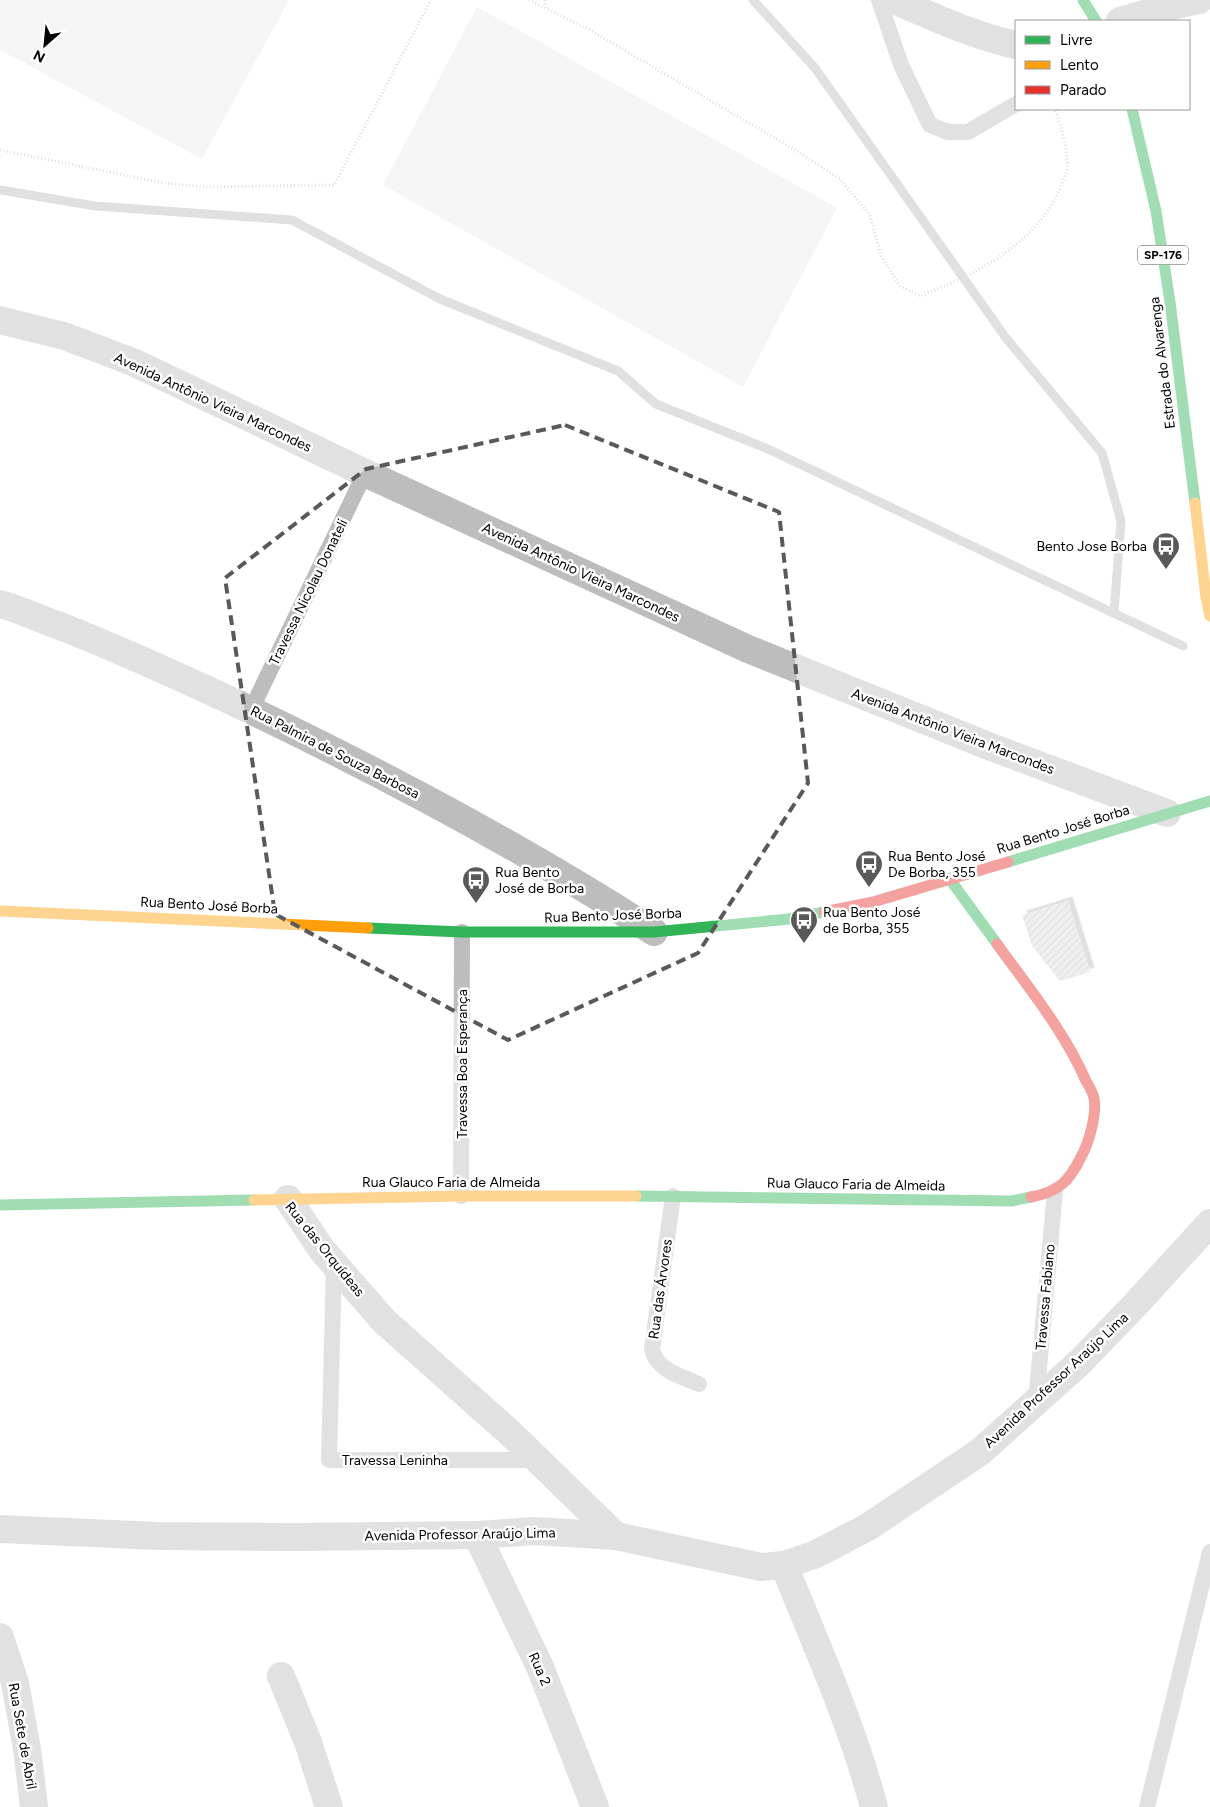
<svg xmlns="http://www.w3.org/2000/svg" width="1210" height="1807" viewBox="0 0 1210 1807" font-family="Figtree,sans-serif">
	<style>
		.park { fill: #e9e9e9 }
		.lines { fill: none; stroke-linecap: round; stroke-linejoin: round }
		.stream { stroke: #bbb; stroke-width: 9 }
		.building { fill: url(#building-hatch); filter: url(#shadow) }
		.path { stroke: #b8b8b8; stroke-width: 3; stroke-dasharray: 1 2.5; stroke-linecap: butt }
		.lane { stroke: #bdbdbd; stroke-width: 16 }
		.street { stroke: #bdbdbd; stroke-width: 28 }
		.fast { stroke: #30b455; stroke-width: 11 }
		.slow { stroke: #ff9f0a; stroke-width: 11 }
		.jam { stroke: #e5322d; stroke-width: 11 }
		.marked { fill: none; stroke: #595959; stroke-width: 4; stroke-dasharray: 10 6; stroke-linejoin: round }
		.labels { text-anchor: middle; stroke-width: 5; stroke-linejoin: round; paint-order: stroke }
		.shield { fill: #fff; stroke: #4c4c4c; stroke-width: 1 }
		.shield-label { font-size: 12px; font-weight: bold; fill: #000 }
		.street-label { font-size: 14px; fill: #000; stroke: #fff }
		.poi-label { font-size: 14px; fill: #000; stroke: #fff; text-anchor: start }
	</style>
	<defs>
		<pattern id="building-hatch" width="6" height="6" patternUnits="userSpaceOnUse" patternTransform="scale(1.25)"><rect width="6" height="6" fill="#dcdcdc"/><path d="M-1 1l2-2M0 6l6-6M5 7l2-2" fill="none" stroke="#bbb"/></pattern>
		<filter id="shadow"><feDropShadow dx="4.5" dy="-4.5" stdDeviation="0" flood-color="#0004"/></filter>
	</defs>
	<rect width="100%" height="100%" fill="#fff"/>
	<!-- park -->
	<g class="park">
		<path d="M0,0H289L202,159L0,50Z"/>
		<path d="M477,7L837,208L743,387L383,185Z"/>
	</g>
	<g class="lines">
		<!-- stream -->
		<g class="stream">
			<path d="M753,0L815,68L1006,338L1102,453L1121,521L1114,612"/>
			<path d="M0,190L95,206L292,220L440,299L618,371L656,404L768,449L1183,646"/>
		</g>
	</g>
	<!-- building -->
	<path class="building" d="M1068,901L1090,972L1060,981L1032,946L1022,915Z"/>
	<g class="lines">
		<!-- path -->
		<g class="path">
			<path d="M529,0L545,8"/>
			<path d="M545,0L546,8L588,29L797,151L840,179L870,215L881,256L900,286L920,296C975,275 1041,242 1062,183C1064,178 1067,173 1067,168C1069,153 1060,124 1055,109"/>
			<path d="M0,150L163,183L206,187L334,185L431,0"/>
		</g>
		<!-- lane -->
		<g class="lane">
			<path d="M879,0L901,65L930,125L948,132H968L1016,104"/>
			<path d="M251,710L365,473"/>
			<path d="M461,1196L462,932"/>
			<path d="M673,1196L652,1349C657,1371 681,1376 699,1384"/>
			<path d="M334,1264L329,1460H538"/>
			<path d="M1036,1402L1055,1191"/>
			<path d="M1147,1807L1210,1552"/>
		</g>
		<!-- street -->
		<g class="street">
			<path d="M894,0C934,17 974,36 1016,45"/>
			<path d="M1120,21L1171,6L1199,0"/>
			<path d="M0,320L64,336L133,362L365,473L748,649L991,747L1167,813"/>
			<path d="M0,604C21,610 40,619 60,626C116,648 169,672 223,697C371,767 516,843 654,932"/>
			<path d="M288,1199L322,1250L384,1321L510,1433L616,1536"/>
			<path d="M0,1529L158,1536L295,1537L477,1535L535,1531L616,1536L761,1567L784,1565L814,1555L868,1527L980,1452L1079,1363L1135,1305L1210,1223"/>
			<path d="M477,1535L540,1667L595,1807"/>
			<path d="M784,1565C816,1645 852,1724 874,1807"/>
			<path d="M0,1637L15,1683L27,1749L34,1807"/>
			<path d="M281,1676L308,1742L329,1807"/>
		</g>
		<!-- fast -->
		<g class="fast">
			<path d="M1083,0L1096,21"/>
			<path d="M1132,109L1156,211L1170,302L1195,503"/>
			<path d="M1008,862L1210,801"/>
			<path d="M949,878L997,944"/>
			<path d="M368,928L462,932H654L789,919L824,912"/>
			<path d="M636,1196L1011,1201L1031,1197"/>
			<path d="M0,1205L254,1200"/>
		</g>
		<!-- slow -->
		<g class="slow">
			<path d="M1195,503L1206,597L1210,616"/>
			<path d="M0,911L368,928"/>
			<path d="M254,1200L461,1196H636"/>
		</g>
		<!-- jam -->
		<g class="jam">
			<path d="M824,912L873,902L1008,862"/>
			<path d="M997,944C1028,987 1065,1032 1086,1081C1089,1086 1093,1093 1094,1098C1097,1114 1089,1143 1081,1157C1069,1182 1058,1192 1031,1197"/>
		</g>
	</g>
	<!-- marked area -->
	<path d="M0 0H1210V1807H0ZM565,425L779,512L808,783L698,953L508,1040L275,914L225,578L366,469Z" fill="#fff" fill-opacity=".55" fill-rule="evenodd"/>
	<path class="marked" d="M565,425L779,512L808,783L698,953L508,1040L275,914L225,578L366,469Z"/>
	<!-- icons -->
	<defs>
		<g id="bus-pin" transform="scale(1.4375)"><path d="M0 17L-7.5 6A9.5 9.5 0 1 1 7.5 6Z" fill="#595959" stroke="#fff"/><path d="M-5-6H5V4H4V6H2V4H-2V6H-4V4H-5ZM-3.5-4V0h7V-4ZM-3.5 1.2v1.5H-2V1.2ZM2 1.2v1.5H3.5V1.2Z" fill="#fff"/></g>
	</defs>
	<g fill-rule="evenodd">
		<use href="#bus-pin" x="1166" y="546"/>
		<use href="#bus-pin" x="869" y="864"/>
		<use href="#bus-pin" x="476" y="880"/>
		<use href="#bus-pin" x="804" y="920"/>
	</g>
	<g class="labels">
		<!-- shield labels -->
		<rect class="shield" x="1138" y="245.5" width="50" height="19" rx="4"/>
		<g class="shield-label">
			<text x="1163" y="259">SP-176</text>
		</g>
		<!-- street labels -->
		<g class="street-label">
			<text transform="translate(1162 363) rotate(-97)" y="5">Estrada do Alvarenga</text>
			<text transform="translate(213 402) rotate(25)" y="5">Avenida Antônio Vieira Marcondes</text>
			<text transform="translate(581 572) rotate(25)" y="5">Avenida Antônio Vieira Marcondes</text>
			<text transform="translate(308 592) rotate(-64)" y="5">Travessa Nicolau Donateli</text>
			<text transform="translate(953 731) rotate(21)" y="5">Avenida Antônio Vieira Marcondes</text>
			<text transform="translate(335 752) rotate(27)" y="5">Rua Palmira de Souza Barbosa</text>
			<text transform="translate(1063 829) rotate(-17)" y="5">Rua Bento José Borba</text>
			<text transform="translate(209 905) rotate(3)" y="5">Rua Bento José Borba</text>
			<text transform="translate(613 915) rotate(-2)" y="5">Rua Bento José Borba</text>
			<text transform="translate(462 1064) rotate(-90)" y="5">Travessa Boa Esperança</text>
			<text x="451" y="1187">Rua Glauco Faria de Almeida</text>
			<text transform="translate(856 1184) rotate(1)" y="5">Rua Glauco Faria de Almeida</text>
			<text transform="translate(325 1249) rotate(51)" y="5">Rua das Orquídeas</text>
			<text transform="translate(660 1289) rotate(-82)" y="5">Rua das Árvores</text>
			<text transform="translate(1045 1297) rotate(-85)" y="5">Travessa Fabiano</text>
			<text transform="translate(1056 1380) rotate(-43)" y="5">Avenida Professor Araújo Lima</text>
			<text x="395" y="1465">Travessa Leninha</text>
			<text transform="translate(460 1534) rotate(-1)" y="5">Avenida Professor Araújo Lima</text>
			<text transform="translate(540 1669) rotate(66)" y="5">Rua 2</text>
			<text transform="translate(23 1736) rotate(80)" y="5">Rua Sete de Abril</text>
		</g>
		<!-- poi labels -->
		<g class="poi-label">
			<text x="1147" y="551" text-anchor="end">Bento Jose Borba</text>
			<text x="888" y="861">Rua Bento José<tspan x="888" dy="16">De Borba, 355</tspan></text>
			<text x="495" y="877">Rua Bento<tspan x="495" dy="16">José de Borba</tspan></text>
			<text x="823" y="917">Rua Bento José<tspan x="823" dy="16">de Borba, 355</tspan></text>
		</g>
	</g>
	<!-- legend -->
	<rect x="1015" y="20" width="175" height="90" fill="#ffffff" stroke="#999999"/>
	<rect x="1025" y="36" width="25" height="8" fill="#30b455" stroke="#999999"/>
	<text x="1060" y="45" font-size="15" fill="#000000">Livre</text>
	<rect x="1025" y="61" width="25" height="8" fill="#ff9f0a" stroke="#999999"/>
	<text x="1060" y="70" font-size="15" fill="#000000">Lento</text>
	<rect x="1025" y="86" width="25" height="8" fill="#e5322d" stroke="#999999"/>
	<text x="1060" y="95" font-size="15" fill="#000000">Parado</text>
	<!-- north arrow -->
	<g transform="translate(45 45) rotate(207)" stroke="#ffffff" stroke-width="4" paint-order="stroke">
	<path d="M0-4L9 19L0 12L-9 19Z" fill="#000000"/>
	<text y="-8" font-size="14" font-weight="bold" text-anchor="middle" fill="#000000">N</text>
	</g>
</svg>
